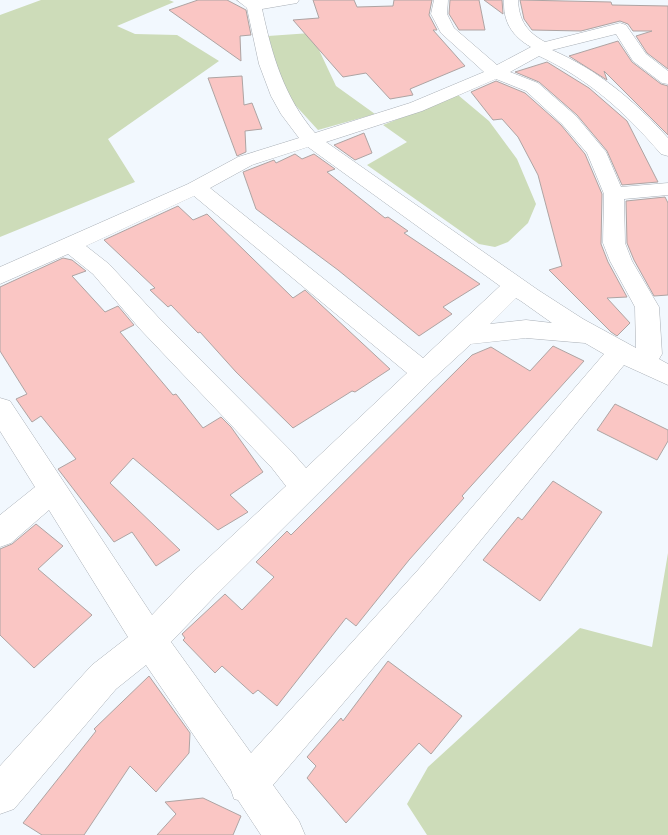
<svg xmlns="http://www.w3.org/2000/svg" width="668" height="835" viewBox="0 0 668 835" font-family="'Source Sans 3',sans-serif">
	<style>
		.green { fill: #cddcb9 }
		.building { fill: #fac6c4; stroke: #aea4a3 }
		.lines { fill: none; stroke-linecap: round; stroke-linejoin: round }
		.minor-casing { stroke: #a9afb6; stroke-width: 1 }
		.minor { fill: #fff; fill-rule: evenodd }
	</style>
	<rect width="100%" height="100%" fill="#f2f8fe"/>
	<!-- green -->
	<g class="green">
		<path d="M41,0H169L174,2L117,26L135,34L177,35L219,61L108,139L135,182L0,237V15Z"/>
		<path d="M311,33L336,86L375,114L318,130L286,95L268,36Z"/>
		<path d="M458,95L489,121L517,159L536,204L528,223L508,242L495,247L479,244L367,165L407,142L383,125Z"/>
		<path d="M668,553V835H427L407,804L428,767L580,628L652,647Z"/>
	</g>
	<!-- building -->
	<g class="building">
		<path d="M198,0H227L246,10L251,35L240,36L241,61L169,10Z"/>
		<path d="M313,0H354L357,7L393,6L394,0H432L429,15L437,30H433L465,66L410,89L413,95L390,99L366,73L343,77L293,20L319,18Z"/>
		<path d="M450,0H479L485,30H459L449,14Z"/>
		<path d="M484,0H502L503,14Z"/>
		<path d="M520,0L611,2L612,5L668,6V69L647,53L636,36L652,31H633L628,24L620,21L581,31L532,30L524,19Z"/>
		<path d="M618,41L632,62L661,84L668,86V135L604,71L607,80L569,56Z"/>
		<path d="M547,62L589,88L627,121L658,182L622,185L607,151L577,115L539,82L515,72Z"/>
		<path d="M242,76L244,105L252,103L262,129L245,131L246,152L237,156L208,78Z"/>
		<path d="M496,81L525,93L561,125L585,154L602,194L601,244L608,262L627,297L607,298L630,323L617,336L611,332L549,270L562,266L538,175L518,137L502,119L493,120L471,92Z"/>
		<path d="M364,133L372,153L355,160L334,145Z"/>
		<path d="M295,154L302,159L314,154L335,169L327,172L385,218L388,217L408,231L404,233L480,284L443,307L452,314L419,336L338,270L256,209L243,172L274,160L276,163Z"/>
		<path d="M665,197L668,203V295L654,296L634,260L627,243L626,201Z"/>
		<path d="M178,206L193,220L207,214L293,298L305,290L390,369L355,392L352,391L293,428L236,372L200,332L198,333L171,305L168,307L150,290L155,288L104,240Z"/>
		<path d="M63,258L72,260L86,271L72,276L105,312L118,306L134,325L120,332L173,395L176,394L203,428L221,417L231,427L263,472L230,495L248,512L218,530L133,458L110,483L180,550L156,566L132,532L114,542L58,469L76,459L41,416L32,422L16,399L27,394L0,351V287Z"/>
		<path d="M553,346L584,361L462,496L464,498L409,560L356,626L346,618L277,706L258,690L253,694L222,666L215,673L183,640L185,638L182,634L225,594L242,610L274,577L256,562L287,531L291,535L472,355L491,347L530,371Z"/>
		<path d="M615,404L668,430V441L657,460L597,430Z"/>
		<path d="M553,481L602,512L540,601L483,560L518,517L522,520Z"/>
		<path d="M36,524L63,546L38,569L92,615L34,668L0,635V549L12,544Z"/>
		<path d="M388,661L462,716L431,754L419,743L346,823L307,778L316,766L307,757L341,718L343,721Z"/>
		<path d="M149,676L190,733L189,753L156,792L130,766L84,835H42L23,823L96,731L94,729Z"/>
		<path d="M203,798L241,816L233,835H157L176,814L165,802Z"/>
	</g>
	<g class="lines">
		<!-- minor casing -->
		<g class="minor-casing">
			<path id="minor" d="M237,0H299L297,3L262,9C272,55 284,97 315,133L410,103L484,72L441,33L431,14L434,0H448L447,14L454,28L497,65L531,47C512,36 503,22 504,0H518C519,21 527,32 545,42L620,23L626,25L646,54L668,71V84L662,83L633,61L616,34L552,50C598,70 635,101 668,138V156L661,154C626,113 589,79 539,56L510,72L538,83L576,116L606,152L621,187L668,183V195L624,199L625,243L632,261L659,307L662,354L659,359L668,364V385L624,365L440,590L273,785L299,821L305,835H261L238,800L234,799L231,790L146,665L116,689L14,809L0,814V766L92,665L128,637L49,510L11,543L0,547V515L35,487L0,431V398L10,401L152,615L190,575L286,486L272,468L140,329L93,274L68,254L0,284V267L188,184L238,157L299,138L281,114L271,96L259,64L247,8ZM496,79L526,91L562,124L587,153L604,194L603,243L610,261L635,307L636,348L583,319L538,290L326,142L422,111ZM308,147L500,286L423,358L210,188L252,165ZM194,196L407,373L306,468L292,452L158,317L109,264L86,246ZM516,298L521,301L552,323L526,320L490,324ZM526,338L585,343L604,354L418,570L251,753L171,642L214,597L433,379L471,344Z"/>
		</g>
		<!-- minor -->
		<use href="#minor" class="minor"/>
	</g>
</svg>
